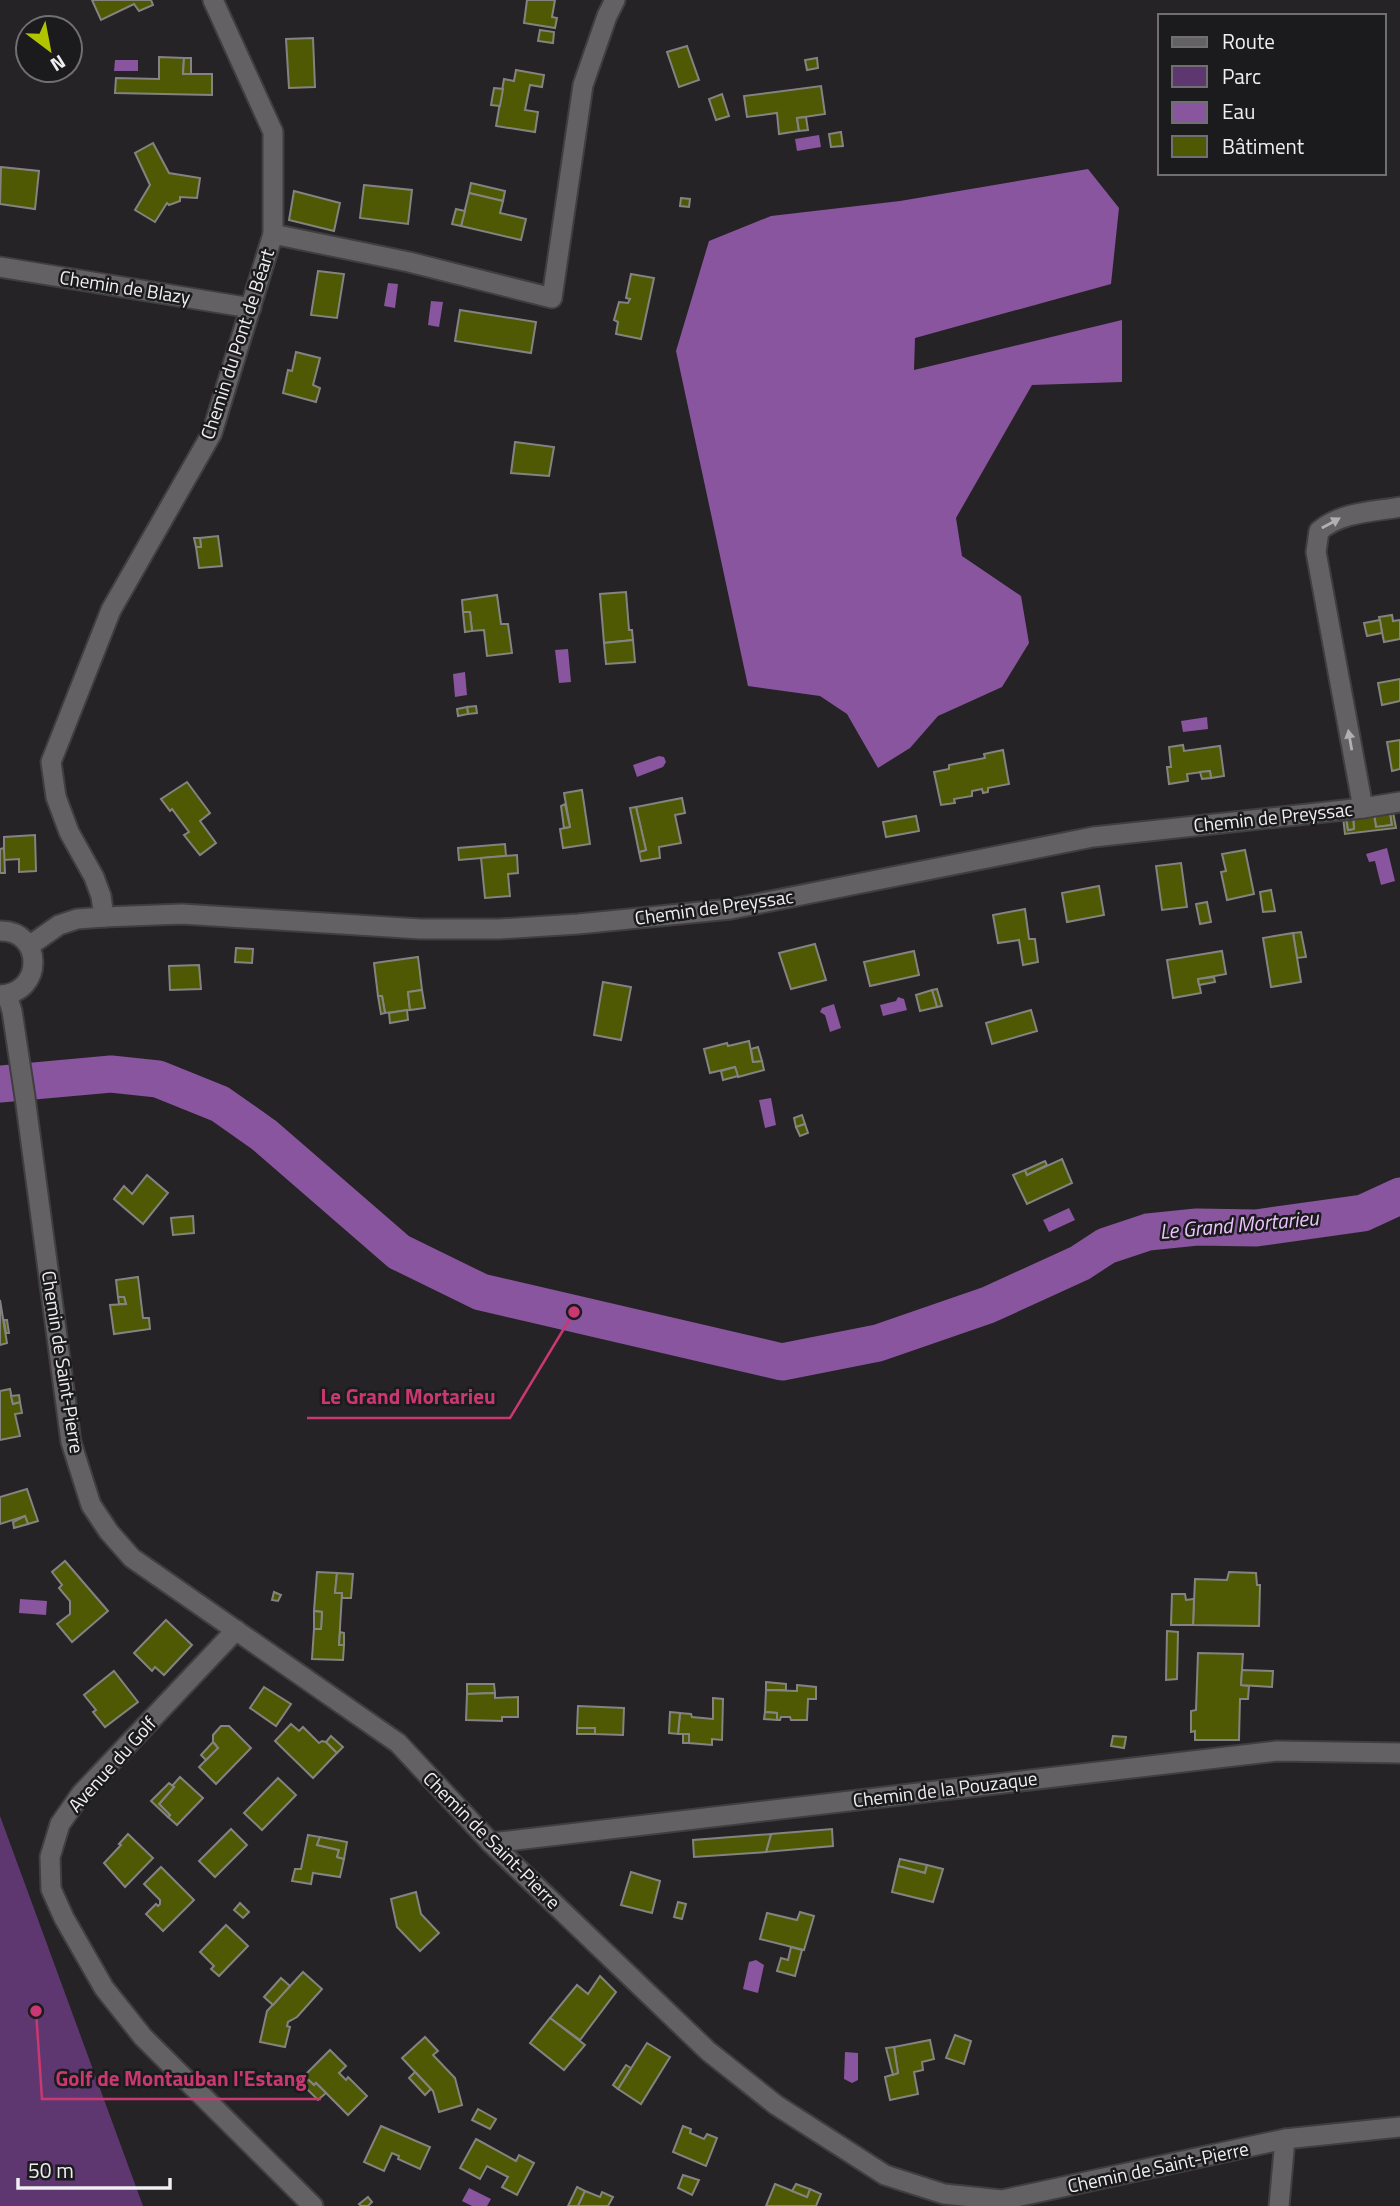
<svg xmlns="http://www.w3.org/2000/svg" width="1400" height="2206" viewBox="0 0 1400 2206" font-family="'Titillium Web',sans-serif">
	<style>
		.green { fill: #5f3770 }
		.water { fill: #89559e }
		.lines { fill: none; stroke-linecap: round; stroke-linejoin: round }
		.river { stroke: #89559e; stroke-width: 37 }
		.building { fill: #4f5904; stroke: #838481; stroke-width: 2 }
		.minor-casing { stroke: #403e40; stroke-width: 23 }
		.minor { stroke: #636164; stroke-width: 19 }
		.oneway { fill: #b0afb1 }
		.labels { text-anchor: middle; stroke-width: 5; stroke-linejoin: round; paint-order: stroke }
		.street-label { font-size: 19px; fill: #efeef0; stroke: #1b1a1c }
		.water-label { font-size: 21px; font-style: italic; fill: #ecc3ff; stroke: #1b1a1c }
		.leader { fill: none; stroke: #c93871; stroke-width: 2.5 }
		.callout-dot { fill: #c93871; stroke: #1b1a1c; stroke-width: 2.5 }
		.callout-label { font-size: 21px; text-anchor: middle; font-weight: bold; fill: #c93871; stroke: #1b1a1c; stroke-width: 5; stroke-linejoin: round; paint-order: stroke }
	</style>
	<rect width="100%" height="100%" fill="#252326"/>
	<!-- green -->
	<path class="green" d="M0,1816L143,2206H0Z"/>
	<!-- water -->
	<g class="water">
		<path d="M115,60H138V71H114Z"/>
		<path d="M819,135L821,147L797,151L795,139Z"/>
		<path d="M1088,169L1119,208L1111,284L915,338L914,370L1122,320V382L1032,385L956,518L962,556L1021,596L1029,643L1002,687L938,716L910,748L878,768L847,714L820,696L748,686L676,351L709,241L771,216L900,201Z"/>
		<path d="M388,283L398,284L395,308L384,306Z"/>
		<path d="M431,301L443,302L439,327L428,325Z"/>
		<path d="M568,649L571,682L559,683L555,650Z"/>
		<path d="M465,672L467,695L455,697L453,674Z"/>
		<path d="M1207,717L1208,729L1183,732L1181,721Z"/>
		<path d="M659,756L664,757L666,762L663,767L637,777L633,765Z"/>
		<path d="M1387,848L1395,881L1381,885L1375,861L1369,862L1366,854Z"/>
		<path d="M898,997L904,999L907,1010L883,1016L880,1005L896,1001Z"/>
		<path d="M834,1004L841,1028L830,1032L825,1015L820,1012L822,1008Z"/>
		<path d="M771,1098L776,1125L765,1128L759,1100Z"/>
		<path d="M1069,1208L1075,1220L1049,1232L1043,1220Z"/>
		<path d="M20,1599L47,1601L46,1615L19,1613Z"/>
		<path d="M756,1960L764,1965L758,1993L743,1989L749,1962Z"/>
		<path d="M845,2052L858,2053V2080L852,2083L844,2079Z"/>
		<path d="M469,2188L491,2199L487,2206H472L462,2201Z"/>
	</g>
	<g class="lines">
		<!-- river -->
		<path class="river" d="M0,1084L111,1074L158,1079L220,1104L264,1135L399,1252L481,1292L782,1362L878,1343L988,1305L1080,1263L1106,1246L1148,1232L1197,1227L1256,1228L1363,1213L1400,1196"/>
	</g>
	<!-- building -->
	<g class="building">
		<path d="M92,0H151L153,5L139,11L134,4L101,20Z"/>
		<path d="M527,0H555L552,17L557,18L555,28L524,23Z"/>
		<path d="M540,30L554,32L553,43L538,41Z"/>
		<path d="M313,38L315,87L289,88L286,39Z"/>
		<path d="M687,46L699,80L679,87L667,52Z"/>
		<path d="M159,57L184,58L183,74H212V95L115,93L116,78L159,79Z"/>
		<path d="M184,58H191V74H183Z"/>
		<path d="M817,58L818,68L807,70L805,60Z"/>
		<path d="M516,70L544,75L542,87L530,85L525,110L538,112L535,132L496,126L504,79L514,81Z"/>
		<path d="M821,86L825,114L797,118L799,131L779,134L777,113L747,117L744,96Z"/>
		<path d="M494,88L503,89L500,106L491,105Z"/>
		<path d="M722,94L729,116L716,120L709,99Z"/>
		<path d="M806,117L808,130L799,131L797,118Z"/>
		<path d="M841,132L843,146L831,147L829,134Z"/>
		<path d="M153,143L169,173L200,178L197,198L180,197V201L169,205L167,203L155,222L135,210L150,185L135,153Z"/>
		<path d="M1,167L39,171L35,209L0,204Z"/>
		<path d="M471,183L505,191L503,201L469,193Z"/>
		<path d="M364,185L412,190L408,224L360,218Z"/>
		<path d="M294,191L340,203L334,231L289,220Z"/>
		<path d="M469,193L503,201L500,213L526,219L521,240L461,226Z"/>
		<path d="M681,198L690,199L689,207L680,206Z"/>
		<path d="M456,209L465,211L461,226L452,224Z"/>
		<path d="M318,271L344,274L337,318L311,315Z"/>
		<path d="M631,274L654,278L641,339L616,334L618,322L614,320L619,302L628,303L630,299L626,298Z"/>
		<path d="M460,310L536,322L531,353L455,341Z"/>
		<path d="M296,352L320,358L313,385L320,388L316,402L283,393L288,370L292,371Z"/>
		<path d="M515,442L554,447L549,476L511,473Z"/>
		<path d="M218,536L222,566L199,568L196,547H201L200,538Z"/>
		<path d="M194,538H200L201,547H196Z"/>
		<path d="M626,592L629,630H632L633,640L604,643L600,594Z"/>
		<path d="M497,595L501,624H508L512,653L487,656L484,630L472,631L470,612H463L462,600Z"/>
		<path d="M463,612H470L472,631L465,632Z"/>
		<path d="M1392,615L1393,621L1400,620V639L1384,642L1379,617Z"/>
		<path d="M1380,620L1382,633L1367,636L1364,623Z"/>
		<path d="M633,640L635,662L606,664L604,643Z"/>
		<path d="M1400,679V701L1382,705L1378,683Z"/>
		<path d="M476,706L477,713L468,714L467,707Z"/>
		<path d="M467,707L468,714L458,716L457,709Z"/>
		<path d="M1400,740V769L1392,771L1387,742Z"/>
		<path d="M1183,745L1184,751L1220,746L1224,776L1211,778L1210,771L1187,774L1188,781L1169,784L1167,767H1171L1169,747Z"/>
		<path d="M1003,750L1009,784L988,788V792L983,793L982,789L972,791V796L954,799L955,803L941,805L934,772L949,769V765L985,758L984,754Z"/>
		<path d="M1210,771L1211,778L1202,779L1200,772Z"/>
		<path d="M187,782L210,813L200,821L216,843L200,855L184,835L189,832L172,809L170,811L161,799Z"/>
		<path d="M582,790L590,844L563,848L560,829L570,827L564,793Z"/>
		<path d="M682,798L685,813L675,815L681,843L659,847L660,858L641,861L639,852L646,850L636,807Z"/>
		<path d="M565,804L570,827L564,828L561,806Z"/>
		<path d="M636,807L646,850L639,852L630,808Z"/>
		<path d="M1390,812L1392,825L1376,827L1374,814Z"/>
		<path d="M1390,812H1393L1396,828L1345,834L1343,817H1346L1348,830L1354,829L1353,816L1374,814L1376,827L1392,825Z"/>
		<path d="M916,816L919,831L886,837L883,822Z"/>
		<path d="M1353,816L1354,829L1348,830L1346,817Z"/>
		<path d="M35,835L36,871L19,872V859L4,860V837Z"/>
		<path d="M505,844L506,856L459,860L458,848Z"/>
		<path d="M4,848L5,873H0V849Z"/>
		<path d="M1245,850L1254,894L1227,900L1221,872L1226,871L1222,854Z"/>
		<path d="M517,855L518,873L508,874L510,896L485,898L481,858Z"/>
		<path d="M1181,863L1187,907L1162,910L1156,866Z"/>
		<path d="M1099,886L1104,915L1067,922L1062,893Z"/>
		<path d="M1271,890L1275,911L1263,912L1260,892Z"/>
		<path d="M1207,902L1211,922L1200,924L1196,904Z"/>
		<path d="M1025,909L1029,939H1035L1038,962L1023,965L1019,940L998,943L993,915Z"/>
		<path d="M1301,932L1306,957L1297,958L1293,933Z"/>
		<path d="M1293,933L1301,982L1271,987L1263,938Z"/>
		<path d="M815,944L826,980L791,989L779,953Z"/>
		<path d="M236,948L253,949L252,963L235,962Z"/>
		<path d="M914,951L919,975L870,986L864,962Z"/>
		<path d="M1222,951L1226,974L1198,979L1201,993L1173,998L1167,960Z"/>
		<path d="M418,957L422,990L408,992L410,1010L385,1013L382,996H378L374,963Z"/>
		<path d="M199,965L201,989L170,990L169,966Z"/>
		<path d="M1214,977L1215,982L1199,985L1198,979Z"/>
		<path d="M603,982L631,987L621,1040L594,1035Z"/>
		<path d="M937,989L942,1006L937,1007L932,990Z"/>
		<path d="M422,990L425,1008L410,1010L408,992Z"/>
		<path d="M932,990L937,1007L920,1011L916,995Z"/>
		<path d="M378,996H382L385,1013L381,1014Z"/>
		<path d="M407,1010L408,1020L390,1023L389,1013Z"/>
		<path d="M1031,1010L1037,1031L992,1044L986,1023Z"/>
		<path d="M749,1041L753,1062L762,1061L764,1070L738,1077L735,1067L710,1073L704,1049L727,1043L728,1046Z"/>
		<path d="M758,1047L762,1061L753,1062L751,1049Z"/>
		<path d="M735,1067L738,1076L723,1080L721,1071Z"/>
		<path d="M802,1115L805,1124L796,1127L794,1118Z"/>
		<path d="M805,1124L808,1133L800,1136L796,1127Z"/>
		<path d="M1062,1159L1072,1183L1027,1204L1013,1175L1025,1170L1027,1175Z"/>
		<path d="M1045,1161L1047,1165L1027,1175L1025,1170Z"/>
		<path d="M147,1175L168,1193L143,1224L114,1199L124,1186L132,1194Z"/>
		<path d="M193,1216L194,1233L173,1235L171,1218Z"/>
		<path d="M138,1277L143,1318H149L150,1329L114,1334L110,1305L126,1304L124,1297H118L116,1280Z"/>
		<path d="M118,1297H124L126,1304H119Z"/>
		<path d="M0,1300L7,1343L0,1345Z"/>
		<path d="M4,1320H7L9,1333H6Z"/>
		<path d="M10,1389L13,1404L20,1402L22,1413L15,1414L20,1436L0,1440V1391Z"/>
		<path d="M19,1395L20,1402L13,1404L11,1396Z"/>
		<path d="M27,1489L38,1521L28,1524L25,1516L0,1524V1497Z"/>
		<path d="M25,1516L28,1524L14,1528L13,1522Z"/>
		<path d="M65,1561L108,1611L72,1642L57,1624L70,1614V1601L59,1588L62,1585L52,1572Z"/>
		<path d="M317,1572L337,1573L335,1593H342L339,1645H344L343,1660L312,1659L314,1629H321L322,1612L314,1611Z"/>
		<path d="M1229,1572L1256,1573L1257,1585H1260L1259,1626L1193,1625L1195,1579L1227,1580Z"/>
		<path d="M337,1573L353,1574L351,1598H342V1593H335Z"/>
		<path d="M274,1592L281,1595L278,1601L272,1600Z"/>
		<path d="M1172,1594H1185L1186,1600L1194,1599L1193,1625H1171Z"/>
		<path d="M314,1611L322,1612L321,1629H314Z"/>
		<path d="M166,1620L192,1645L164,1675L155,1667L152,1671L134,1653Z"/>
		<path d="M1167,1631L1178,1632L1177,1679L1166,1680Z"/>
		<path d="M340,1632L344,1633V1645H339Z"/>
		<path d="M1198,1653L1243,1654L1241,1685L1249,1686L1248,1699H1240L1239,1740H1195V1731L1191,1732V1711L1196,1710Z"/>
		<path d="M1242,1670L1273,1671L1272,1687L1241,1685Z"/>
		<path d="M114,1671L138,1702L105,1727L93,1712L96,1710L84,1695Z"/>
		<path d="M766,1682L786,1684V1690H766Z"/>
		<path d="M467,1684H494L495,1693L467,1694Z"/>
		<path d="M797,1685L816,1687V1699H808L807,1720H791L790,1717H781L780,1720H777V1713L765,1712L766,1690L797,1691Z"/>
		<path d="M264,1687L291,1704L276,1726L250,1708Z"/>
		<path d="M495,1693V1698L518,1697V1717H502V1721L466,1720L467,1694Z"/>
		<path d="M713,1698L723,1699L722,1740L712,1739V1745L689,1743V1734H678L680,1713L691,1714L692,1717L713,1719Z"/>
		<path d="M578,1706L624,1708L623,1735L595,1734V1728H577Z"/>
		<path d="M670,1712L680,1713L678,1734L669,1733Z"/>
		<path d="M765,1712L777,1713V1720L764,1719Z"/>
		<path d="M291,1724L299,1731L303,1727L319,1743L322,1741L326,1742L337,1753L313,1778L275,1741Z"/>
		<path d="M221,1726H229L251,1748L216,1784L199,1767L218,1748L213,1742V1735Z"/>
		<rect x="577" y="1728" width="18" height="6"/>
		<rect x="683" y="1734" width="6" height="9"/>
		<path d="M331,1736L343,1747L337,1753L326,1742Z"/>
		<path d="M1113,1736L1126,1737L1124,1748L1111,1746Z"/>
		<path d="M213,1742L218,1748L206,1760L201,1755Z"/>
		<path d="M180,1777L203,1798L177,1825L168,1817L170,1815L159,1804L174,1787L172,1786Z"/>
		<path d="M278,1778L296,1795L262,1830L244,1813Z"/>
		<path d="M169,1783L174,1787L159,1804L170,1815L168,1817L151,1801Z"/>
		<path d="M231,1829L247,1845L215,1877L199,1861Z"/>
		<path d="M832,1829L833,1846L766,1852L771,1834Z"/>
		<path d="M128,1834L153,1858L125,1887L104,1863L121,1845L119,1844Z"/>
		<path d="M771,1834L766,1852L694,1857L693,1840Z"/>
		<path d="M308,1835L320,1837L317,1845L339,1850L337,1857L344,1859L340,1877L313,1873L311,1884L292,1881L295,1869H301Z"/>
		<path d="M320,1837L347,1842L344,1859L337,1857L339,1850L317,1845Z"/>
		<path d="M900,1859L927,1865L925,1873L898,1866Z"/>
		<path d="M927,1865L943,1869L933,1902L892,1892L898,1866L925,1873Z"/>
		<path d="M161,1867L194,1900L163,1931L146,1914L156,1904L158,1906L160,1904V1900L144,1884Z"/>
		<path d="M631,1872L660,1881L652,1913L621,1905Z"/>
		<path d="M416,1892L421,1914L439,1933L420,1951L397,1927L391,1899Z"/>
		<path d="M678,1902L686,1904L682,1919L674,1917Z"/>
		<path d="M240,1903L249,1912L243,1918L234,1910Z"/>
		<path d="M800,1912L814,1916L804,1950L760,1939L767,1913L797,1920Z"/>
		<path d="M226,1925L248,1946L219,1976L211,1969L214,1966L200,1952Z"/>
		<path d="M791,1947L802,1950L795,1976L777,1971L781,1958L788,1960Z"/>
		<path d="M303,1972L322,1989L297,2017L288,2022L287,2026L290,2027L285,2047L260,2042L267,2011Z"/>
		<path d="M600,1976L616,1992L580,2040L550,2018L577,1985L588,1994Z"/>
		<path d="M281,1978L290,1986L273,2005L264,1997Z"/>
		<path d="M550,2018L585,2045L564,2070L530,2043Z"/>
		<path d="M955,2035L971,2041L964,2064L946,2058Z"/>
		<path d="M425,2037L438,2051L433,2055L455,2078L462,2105L439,2112L433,2091L402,2058Z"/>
		<path d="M930,2040L934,2059L922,2062L923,2070L914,2072L918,2094L890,2100L885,2077L898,2073L894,2047Z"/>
		<path d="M647,2043L670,2057L641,2104L618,2089Z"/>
		<path d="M894,2047L898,2073L893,2075L886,2048Z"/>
		<path d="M330,2050L346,2066L339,2073L346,2080L348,2077L367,2096L348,2115L316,2083L314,2085L304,2076Z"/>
		<path d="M626,2065L631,2068L618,2089L613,2085Z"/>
		<path d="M415,2072L431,2089L425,2095L409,2078Z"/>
		<path d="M304,2076L314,2085L316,2083L326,2093L318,2100L299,2081Z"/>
		<path d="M478,2109L496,2119L490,2129L472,2120Z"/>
		<path d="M381,2126L430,2147L420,2169L398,2159L399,2156L392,2153L384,2171L364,2162Z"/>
		<path d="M683,2126L691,2129L690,2133L704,2139L707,2134L717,2138L706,2166L673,2152Z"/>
		<path d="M476,2139L516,2161L519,2155L534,2163L517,2195L502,2187L508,2177L487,2166L480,2179L460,2168Z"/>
		<path d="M683,2175L699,2180L692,2195L678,2188Z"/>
		<path d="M775,2184L807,2197L810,2189L821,2194L816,2206H766Z"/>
		<path d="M796,2184L810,2189L807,2197L792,2191Z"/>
		<path d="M577,2187L585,2191L578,2206H568Z"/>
		<path d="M585,2191L600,2197L602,2192L613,2197L608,2206H578Z"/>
		<path d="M368,2197L372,2202L368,2206H361L359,2204Z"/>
	</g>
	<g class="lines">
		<!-- minor casing -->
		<g class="minor-casing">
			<g id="minor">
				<path d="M213,0L273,132V234"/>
				<path d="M0,267L251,308"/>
				<path d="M1363,808L1316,552L1319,531C1341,512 1372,512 1400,507"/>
				<path d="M104,917L101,896L94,877L69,832L56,797L51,762L111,610L212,433L273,234L409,262L552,298L583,85L607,16L615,0"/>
				<path d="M0,931C43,930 45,993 0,995"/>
				<path d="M29,946L59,925L77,919L104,917L182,914L421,929H499L578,924L731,909L1093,837L1363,808L1400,802"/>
				<path d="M7,995L12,1011L25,1097L71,1442L91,1505L109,1532L132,1558L398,1743L491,1843L708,2051L776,2105L885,2175L944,2194L1002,2200L1285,2139L1400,2127"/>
				<path d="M236,1630L81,1794L60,1824L50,1857L51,1889L64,1918L104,1988L143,2037L313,2206"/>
				<path d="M491,1843L1277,1751L1400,1753"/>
				<path d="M1279,2206L1285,2139"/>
			</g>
		</g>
		<!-- minor -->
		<use href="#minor" class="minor"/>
	</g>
	<!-- one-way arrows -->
	<defs><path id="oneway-solid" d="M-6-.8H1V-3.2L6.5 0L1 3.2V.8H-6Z" transform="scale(1.75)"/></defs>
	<g class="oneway">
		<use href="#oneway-solid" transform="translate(1331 523) rotate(-29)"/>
		<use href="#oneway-solid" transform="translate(1350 740) rotate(-100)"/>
	</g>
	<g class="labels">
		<!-- street labels -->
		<g class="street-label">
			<text transform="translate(125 287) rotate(9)" y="7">Chemin de Blazy</text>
			<text transform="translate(237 344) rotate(-72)" y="7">Chemin du Pont de Béart</text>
			<text transform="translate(1273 817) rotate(-6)" y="7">Chemin de Preyssac</text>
			<text transform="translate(714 907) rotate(-8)" y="7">Chemin de Preyssac</text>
			<text transform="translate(63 1362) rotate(81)" y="7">Chemin de Saint-Pierre</text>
			<text transform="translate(112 1764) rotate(-48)" y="7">Avenue du Golf</text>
			<text transform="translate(945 1789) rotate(-7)" y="7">Chemin de la Pouzaque</text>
			<text transform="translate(492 1840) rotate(45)" y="7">Chemin de Saint-Pierre</text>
			<text transform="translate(1158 2167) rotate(-12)" y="7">Chemin de Saint-Pierre</text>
		</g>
		<!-- water labels -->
		<g class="water-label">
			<text transform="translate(1239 1225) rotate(-5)" y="7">Le Grand Mortarieu</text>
		</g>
	</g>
	<!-- callouts -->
	<path class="leader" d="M574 1312L510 1418H307M36 2011L42 2099H321"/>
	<g class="callout-dot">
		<circle cx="574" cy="1312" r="7"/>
		<circle cx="36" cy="2011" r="7"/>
	</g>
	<g class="callout-label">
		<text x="408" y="1404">Le Grand Mortarieu</text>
		<text x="181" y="2086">Golf de Montauban l'Estang</text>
	</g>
	<!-- legend -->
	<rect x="1158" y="14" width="228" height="161" fill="#1b1a1c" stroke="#706f71" stroke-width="2"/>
	<rect x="1172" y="37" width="35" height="10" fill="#636164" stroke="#706f71" stroke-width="2"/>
	<text x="1222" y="49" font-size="21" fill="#efeef0">Route</text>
	<rect x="1172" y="66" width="35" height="21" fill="#5f3770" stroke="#706f71" stroke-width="2"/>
	<text x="1222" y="84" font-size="21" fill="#efeef0">Parc</text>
	<rect x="1172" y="102" width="35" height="21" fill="#89559e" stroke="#706f71" stroke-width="2"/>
	<text x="1222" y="119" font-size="21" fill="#efeef0">Eau</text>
	<rect x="1172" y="136" width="35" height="21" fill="#4f5904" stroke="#706f71" stroke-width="2"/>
	<text x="1222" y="154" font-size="21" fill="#efeef0">Bâtiment</text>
	<!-- north arrow -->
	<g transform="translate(49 49) rotate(148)"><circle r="33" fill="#1b1a1c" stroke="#706f71" stroke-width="2"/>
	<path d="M0-5L12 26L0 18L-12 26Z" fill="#b0c500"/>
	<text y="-10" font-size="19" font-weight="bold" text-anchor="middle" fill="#efeef0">N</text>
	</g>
	<!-- scale -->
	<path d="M18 2178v10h152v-10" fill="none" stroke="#efeef0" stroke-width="3.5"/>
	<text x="28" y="2178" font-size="21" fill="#efeef0" stroke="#1b1a1c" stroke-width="5" paint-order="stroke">50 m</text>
</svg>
